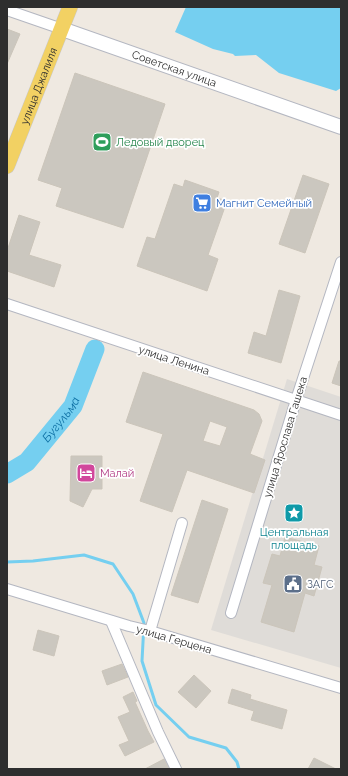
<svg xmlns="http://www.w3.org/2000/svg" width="348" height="776" viewBox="0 0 348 776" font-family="Raleway,sans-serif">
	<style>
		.plaza { fill: #dfdcd8 }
		.water { fill: #75cff0 }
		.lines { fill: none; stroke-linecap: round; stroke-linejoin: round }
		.stream { stroke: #75cff0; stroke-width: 3 }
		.river { stroke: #75cff0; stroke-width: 19 }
		.building { fill: #cbc7bf; stroke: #cbc5ba; fill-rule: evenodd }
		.street-casing { stroke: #b4b7c1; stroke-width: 12 }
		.secondary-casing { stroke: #b4b7c1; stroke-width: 16 }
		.primary-casing { stroke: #c9c9c9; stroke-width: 16 }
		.street { stroke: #fff; stroke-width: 10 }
		.secondary { stroke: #fff; stroke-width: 14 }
		.primary { stroke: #f2d163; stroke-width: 15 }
		.labels { text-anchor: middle; stroke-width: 3.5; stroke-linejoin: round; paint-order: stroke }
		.street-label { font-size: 11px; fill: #2e2e2e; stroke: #fff }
		.leisure-label { font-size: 11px; fill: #27864d; stroke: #fff; text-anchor: start }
		.shop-label { font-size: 11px; fill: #366cbe; stroke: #fff; text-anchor: start }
		.hotel-label { font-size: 11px; fill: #b23c85; stroke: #fff; text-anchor: start }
		.culture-label { font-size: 11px; fill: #0d838f; stroke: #fff }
		.service-label { font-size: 11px; fill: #4e5e75; stroke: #fff; text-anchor: start }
		.water-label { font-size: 12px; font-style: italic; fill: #0d6fa3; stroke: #fff }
	</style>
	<rect width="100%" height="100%" fill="#efe9e1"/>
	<!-- plaza -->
	<path class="plaza" d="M287,379L341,397V668L211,630Z"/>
	<!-- water -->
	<path class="water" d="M186,7H341V88L336,91L279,73L256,55L235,56L233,54L213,49L175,32Z"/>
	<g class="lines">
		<!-- stream -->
		<path class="stream" d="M7,562L33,561L84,555L113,564L133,594L144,623L142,661L156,705L189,737L226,748L237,762L239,769"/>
		<!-- river -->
		<path class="river" id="s1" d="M7,474L27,462L73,406L95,349"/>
	</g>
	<!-- building -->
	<g class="building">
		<path d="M7,29L20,34L7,64Z"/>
		<path d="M75,73L165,104L123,228L56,206L62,188L38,180Z"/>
		<path d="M303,175L329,184L305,253L279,244Z"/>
		<path d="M185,180L219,192L217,198L227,201L208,255L218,259L207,291L137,266L147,237L155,239L174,184L183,187Z"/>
		<path d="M19,215L40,222L29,255L61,265L54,287L7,271V251Z"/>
		<path d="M279,290L300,296L281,363L248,353L254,332L266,336Z"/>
		<path d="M339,361H341V386L332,383Z"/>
		<path d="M143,372L254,410L259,414L262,421L250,454L265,460L254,493L187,470L172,512L140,501L163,434L126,422ZM210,421L227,427L220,446L203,441Z"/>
		<path d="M71,456H102V489H92L83,507L70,501Z"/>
		<path d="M202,500L228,509L198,603L171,595Z"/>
		<path d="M285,537L319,546L314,565L322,567L314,596L305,593L294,632L261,622L272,585L263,583L272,554L280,556Z"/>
		<path d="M38,630L59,636L54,656L33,650Z"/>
		<path d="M122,664L128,677L107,685L102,671Z"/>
		<path d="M194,675L211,691L196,708L178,692Z"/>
		<path d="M232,689L251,695L250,699L287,710L282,729L251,720L254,711L228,703Z"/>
		<path d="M133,692L137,701L135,702L148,731L154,742L125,756L119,745L129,741L118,717L130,712L123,697Z"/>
		<path d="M314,758L336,769H308Z"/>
		<path d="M164,759L169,769H145Z"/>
	</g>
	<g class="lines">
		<!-- street casing -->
		<g class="street-casing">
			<g id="street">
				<path d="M7,10L62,29"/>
				<path d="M7,304L341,415"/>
				<path d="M7,589L129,626L150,631L341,688"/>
				<path d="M231,613L296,400L341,262"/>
				<path d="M111,621L158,732L176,769"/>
				<path d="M150,631L182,523"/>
			</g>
		</g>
		<!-- secondary casing -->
		<g class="secondary-casing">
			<g id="secondary">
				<path id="s2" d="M62,29L341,127"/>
			</g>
		</g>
		<!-- primary casing -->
		<g class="primary-casing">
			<g id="primary">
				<path id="s3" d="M7,166L70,7"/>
			</g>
		</g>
		<!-- street -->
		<use href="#street" class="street"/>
		<!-- secondary -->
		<use href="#secondary" class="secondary"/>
		<!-- primary -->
		<use href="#primary" class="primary"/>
	</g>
	<!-- icons -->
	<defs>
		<g id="stadium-square" transform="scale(1)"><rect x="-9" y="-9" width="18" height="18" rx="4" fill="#2e9e5b" stroke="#fff"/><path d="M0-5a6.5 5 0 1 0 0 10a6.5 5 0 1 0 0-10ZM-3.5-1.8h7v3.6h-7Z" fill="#fff"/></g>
		<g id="supermarket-square" transform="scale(1)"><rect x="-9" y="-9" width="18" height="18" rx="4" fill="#3f7fe0" stroke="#fff"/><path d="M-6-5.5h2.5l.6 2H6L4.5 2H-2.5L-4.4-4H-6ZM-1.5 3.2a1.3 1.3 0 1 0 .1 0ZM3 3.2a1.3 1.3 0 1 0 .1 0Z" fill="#fff"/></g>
		<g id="hotel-square" transform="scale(1)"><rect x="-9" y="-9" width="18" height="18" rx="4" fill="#d1479c" stroke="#fff"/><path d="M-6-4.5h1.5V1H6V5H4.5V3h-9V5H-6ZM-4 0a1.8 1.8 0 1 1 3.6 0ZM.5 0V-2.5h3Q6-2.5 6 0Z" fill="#fff"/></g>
		<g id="sight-square" transform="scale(1)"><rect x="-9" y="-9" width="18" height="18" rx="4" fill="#0f9aa8" stroke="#fff"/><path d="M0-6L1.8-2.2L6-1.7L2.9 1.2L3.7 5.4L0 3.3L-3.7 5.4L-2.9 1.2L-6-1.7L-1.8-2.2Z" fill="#fff"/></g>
		<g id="civic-square" transform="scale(1)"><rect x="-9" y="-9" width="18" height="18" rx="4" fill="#5c6f8a" stroke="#fff"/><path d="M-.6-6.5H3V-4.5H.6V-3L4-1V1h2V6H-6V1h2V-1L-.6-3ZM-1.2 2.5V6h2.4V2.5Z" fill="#fff"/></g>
	</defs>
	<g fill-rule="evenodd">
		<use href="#stadium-square" x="102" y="142"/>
		<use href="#supermarket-square" x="202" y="203"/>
		<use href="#hotel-square" x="86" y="473"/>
		<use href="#sight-square" x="294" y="513"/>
		<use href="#civic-square" x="293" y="584"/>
	</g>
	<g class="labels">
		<!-- street labels -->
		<g class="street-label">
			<text dy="4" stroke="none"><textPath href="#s2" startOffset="119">Советская улица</textPath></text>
			<text dy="4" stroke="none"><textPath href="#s3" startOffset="86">улица Джалиля</textPath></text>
			<text transform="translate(174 360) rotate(18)" y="4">улица Ленина</text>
			<text transform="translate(285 437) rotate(-73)" y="4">улица Ярослава Гашека</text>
			<text transform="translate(174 639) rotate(16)" y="4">улица Герцена</text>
		</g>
		<!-- leisure labels -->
		<g class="leisure-label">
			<text x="116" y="146">Ледовый дворец</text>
		</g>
		<!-- shop labels -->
		<g class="shop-label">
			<text x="216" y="207">Магнит Семейный</text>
		</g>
		<!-- hotel labels -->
		<g class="hotel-label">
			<text x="100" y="477">Малай</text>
		</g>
		<!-- culture labels -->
		<g class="culture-label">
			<text x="294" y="536">Центральная<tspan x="294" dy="13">площадь</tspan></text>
		</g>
		<!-- service labels -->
		<g class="service-label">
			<text x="307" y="588">ЗАГС</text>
		</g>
		<!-- water labels -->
		<g class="water-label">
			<text dy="4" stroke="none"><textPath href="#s1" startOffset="78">Бугульма</textPath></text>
		</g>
	</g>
	<!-- border -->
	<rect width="348" height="776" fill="none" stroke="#2e2e2e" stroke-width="16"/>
</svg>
